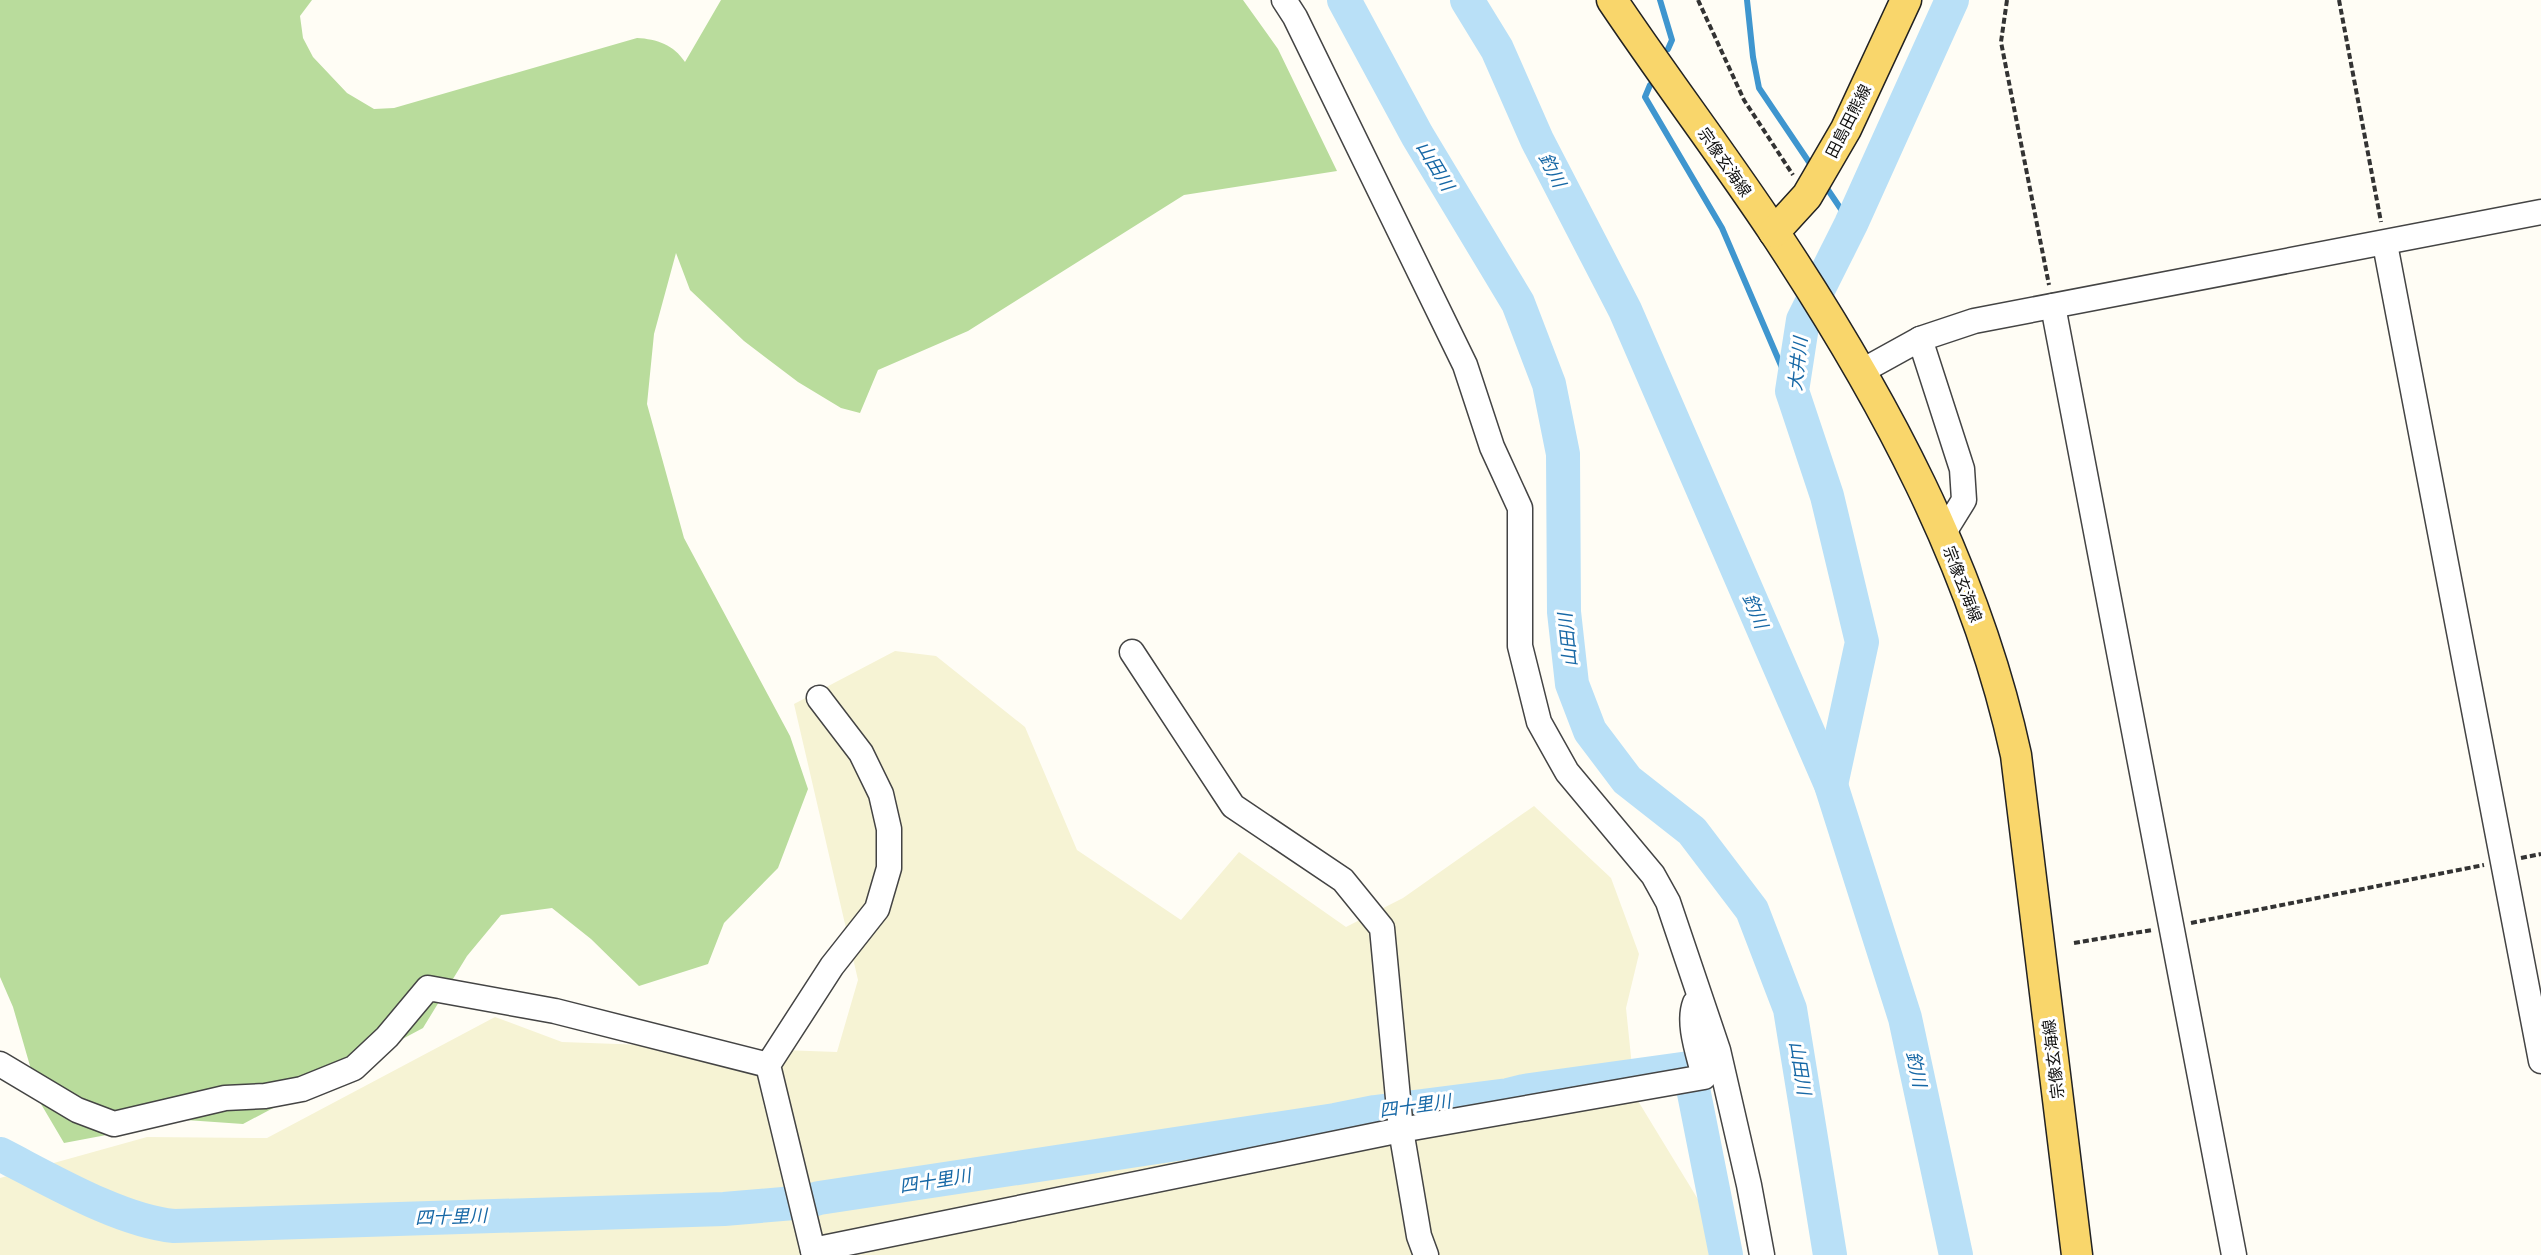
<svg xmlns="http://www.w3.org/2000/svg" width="2541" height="1255" viewBox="0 0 2541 1255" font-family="Lora,'Noto Sans JP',serif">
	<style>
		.farmland { fill: #f6f3d4 }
		.forest { fill: #b9dc9c }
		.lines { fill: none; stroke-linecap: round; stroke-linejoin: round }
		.stream { stroke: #3f96cf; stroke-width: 6 }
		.river { stroke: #b9e0f7; stroke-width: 34 }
		.minor-casing { stroke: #444; stroke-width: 27 }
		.major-casing { stroke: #222; stroke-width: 33 }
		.path { stroke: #333; stroke-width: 4; stroke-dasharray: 6 3; stroke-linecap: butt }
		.minor { stroke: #fff; stroke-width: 24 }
		.major { stroke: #f9d66b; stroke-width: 30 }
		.labels { text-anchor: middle; stroke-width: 6; stroke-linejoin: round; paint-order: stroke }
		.street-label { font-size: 16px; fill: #111; stroke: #fff }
		.water-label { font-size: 18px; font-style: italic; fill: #1768a6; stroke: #fff }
	</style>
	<rect width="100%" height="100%" fill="#fffdf5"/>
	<!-- farmland -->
	<path class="farmland" d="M895,651L936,656L1025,727L1077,850L1181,920L1239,852L1346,927L1403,898L1534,806L1611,878L1639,954L1626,1008L1635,1096L1699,1201L1709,1255H0V1178L147,1137L267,1138L495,1017L562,1042L837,1052L858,980L794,704Z"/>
	<!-- forest -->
	<path class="forest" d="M0,0H312L300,16L303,38L313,57L347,93L374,109L394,108L637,38C657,39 674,45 685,62L721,0H1243L1278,49L1337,171L1184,195L968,331L878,370L860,413L841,408L798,382L744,341L690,290L676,253L654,334L647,404L684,538L790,736L808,789L778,868L724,923L708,964L639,986L591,939L552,908L501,915L467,956L423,1028L243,1124L186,1120L64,1143L41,1104L13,1007L0,977Z"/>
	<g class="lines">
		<!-- stream -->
		<g class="stream">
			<path d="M1660,0L1672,40L1668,49"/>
			<path d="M1747,0L1753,57L1759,88L1813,168"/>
			<path d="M1650,85L1645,97L1722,228L1792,391"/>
			<path d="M1824,184L1851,224"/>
		</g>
		<!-- river -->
		<g class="river">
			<path d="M1344,0L1417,135L1518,303L1549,384L1563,454L1564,612L1572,684L1590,731L1627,780L1692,831L1752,910L1790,1009L1830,1255"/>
			<path d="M1467,0L1497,49L1537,140L1625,310L1831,785L1905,1018L1956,1255"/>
			<path d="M1831,785L1862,642L1827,496L1792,391L1803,320L1851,224L1952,0"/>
			<path d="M0,1154C49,1179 120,1221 174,1226L724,1209L806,1202L819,1198L1335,1120L1375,1112L1508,1095L1524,1091L1689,1068L1726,1255"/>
		</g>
		<!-- minor casing -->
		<g class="minor-casing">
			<g id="minor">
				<path d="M1284,0L1295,17L1465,365L1492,447L1520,508V646L1539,722L1567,772L1653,875L1668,902L1718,1050L1749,1185L1762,1255"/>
				<path d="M2385,244L2541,1061"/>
				<path d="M2053,306L2234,1255"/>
				<path d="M1920,339L1962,469L1964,500L1943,534"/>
				<path d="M1862,371L1920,339L1974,321L2541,212"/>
				<path d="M1132,652L1233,806L1343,880L1382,928L1401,1130L1419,1236L1426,1255"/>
				<path d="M0,1064L77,1110L114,1124L225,1098L265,1096L302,1089L354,1068L387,1037L428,988L555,1011L768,1065"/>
				<path d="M813,1250L1401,1130L1704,1077C1699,1055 1687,1024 1695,1003"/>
				<path d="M814,1255L768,1065L832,966L877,909L889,868V829L881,794L861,753L819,698"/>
			</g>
		</g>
		<!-- major casing -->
		<g class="major-casing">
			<g id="major">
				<path d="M1612,0C1665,79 1723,155 1776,235C1882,395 1975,566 2016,755L2077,1255"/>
				<path d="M1774,232L1807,196L1846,129L1906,0"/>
			</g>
		</g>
		<!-- path -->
		<g class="path">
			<path d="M1698,0L1744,100L1793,175"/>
			<path d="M2007,0L2001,42L2049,285"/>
			<path d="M2339,0L2381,222"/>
			<path d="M2521,858L2541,854"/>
			<path d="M2191,923L2484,865"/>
			<path d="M2074,943L2152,930"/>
		</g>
		<!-- minor -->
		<use href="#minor" class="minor"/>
		<!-- major -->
		<use href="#major" class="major"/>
	</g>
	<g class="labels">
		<!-- street labels -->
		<g class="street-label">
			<text transform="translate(1848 121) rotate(-63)" y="6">田島田熊線</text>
			<text transform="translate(1725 162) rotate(55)" y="6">宗像玄海線</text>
			<text transform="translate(1963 584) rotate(69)" y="6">宗像玄海線</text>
			<text transform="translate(2053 1059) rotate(-97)" y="6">宗像玄海線</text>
		</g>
		<!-- water labels -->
		<g class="water-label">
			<text transform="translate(1435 166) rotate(59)" y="6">山田川</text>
			<text transform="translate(1552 170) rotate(63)" y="6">釣川</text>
			<text transform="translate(1798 364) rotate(-84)" y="6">大井川</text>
			<text transform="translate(1755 611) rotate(67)" y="6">釣川</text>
			<text transform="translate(1568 640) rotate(-96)" y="6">山田川</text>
			<text transform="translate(1800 1068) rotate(81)" y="6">山田川</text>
			<text transform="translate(1916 1069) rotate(78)" y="6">釣川</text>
			<text transform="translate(1415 1106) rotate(-8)" y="6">四十里川</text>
			<text transform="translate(935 1181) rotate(-9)" y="6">四十里川</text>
			<text transform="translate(451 1217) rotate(-2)" y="6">四十里川</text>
		</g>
	</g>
</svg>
